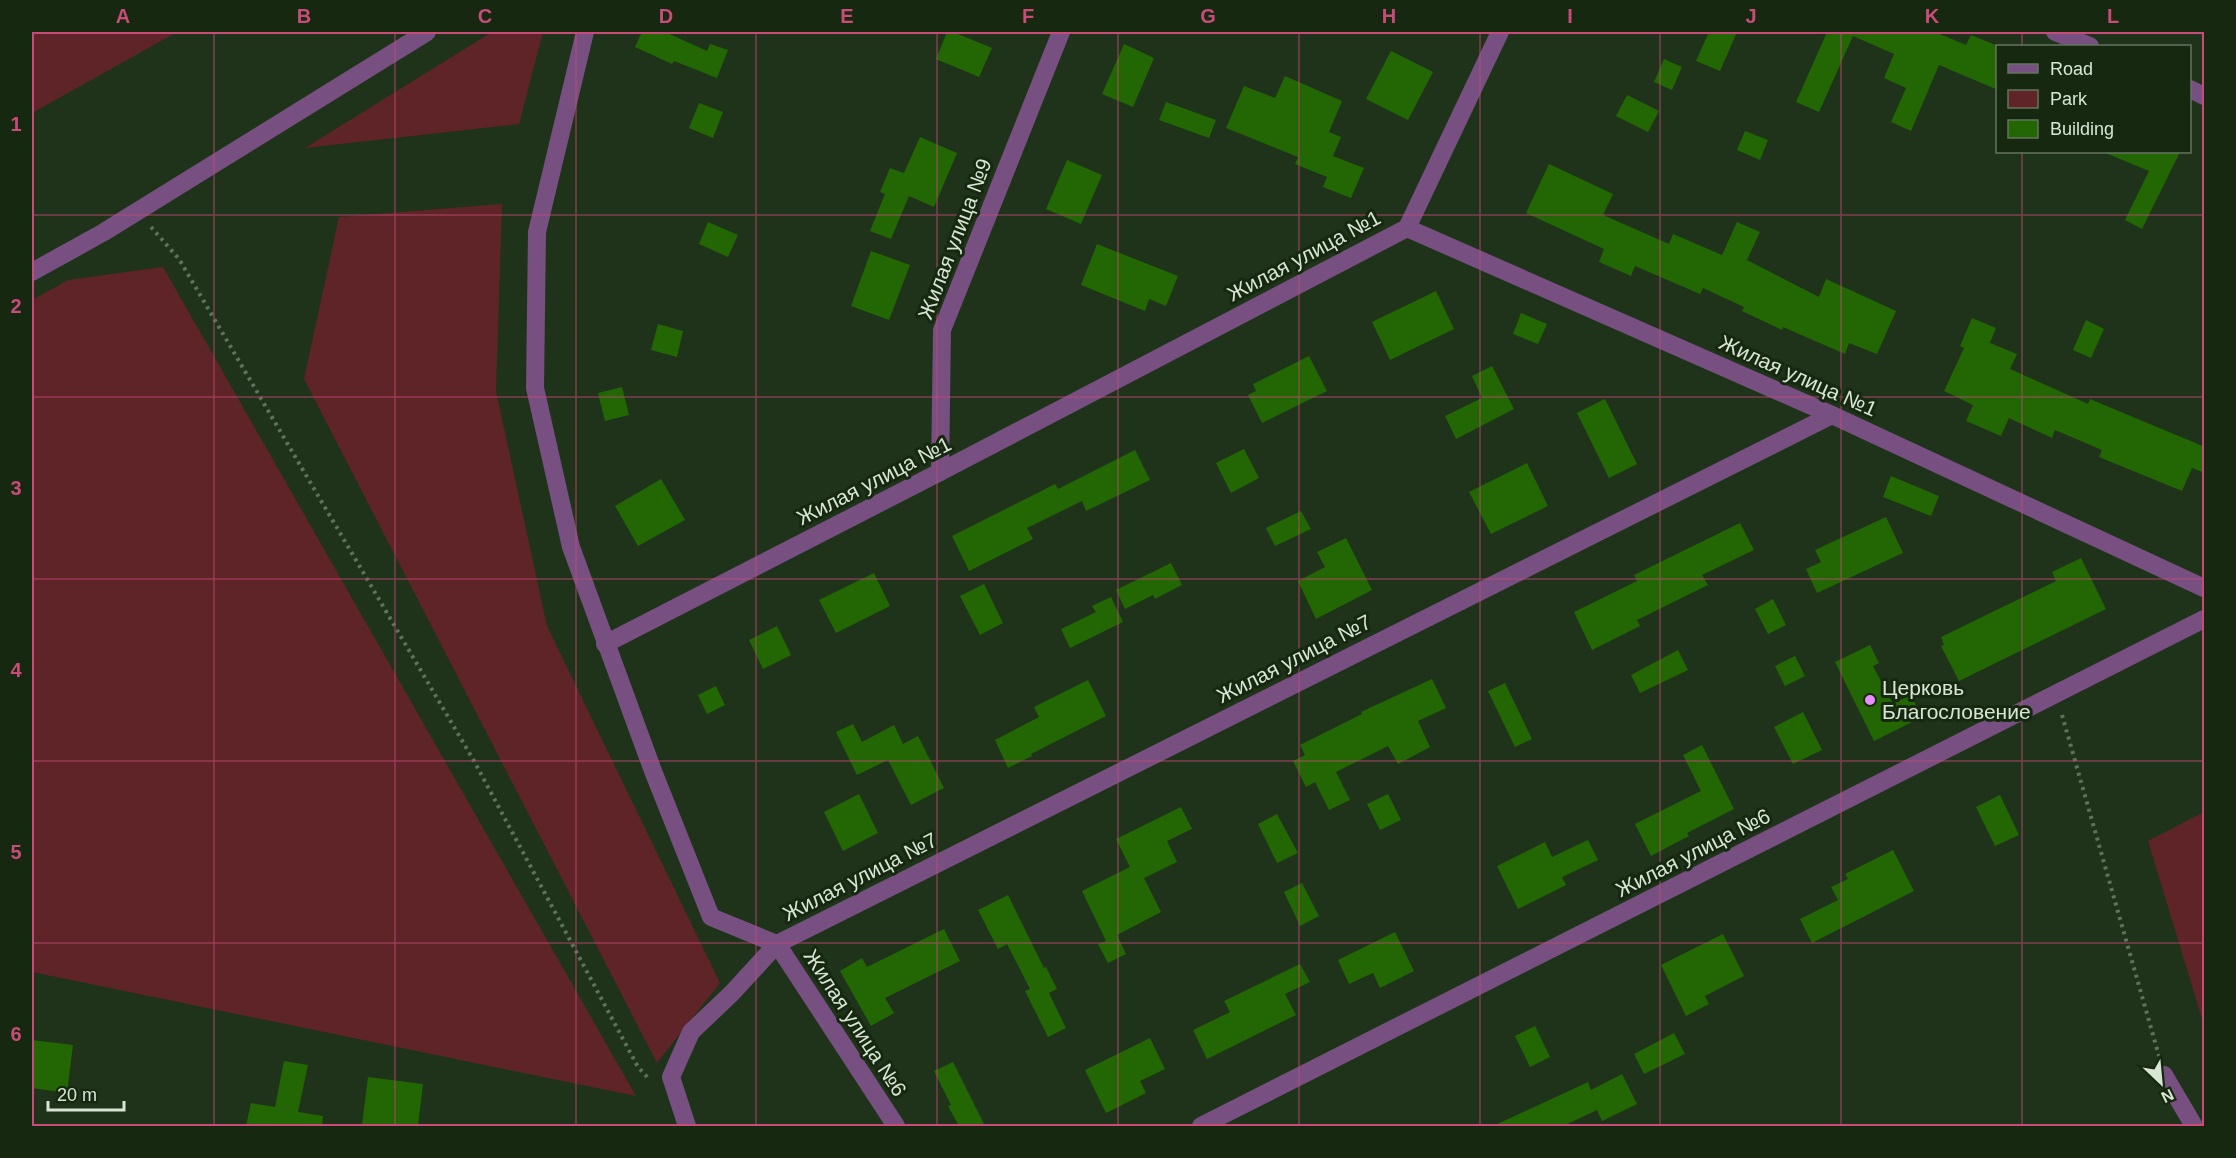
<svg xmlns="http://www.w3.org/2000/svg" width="2236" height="1158" viewBox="0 0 2236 1158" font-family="Arial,sans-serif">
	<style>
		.green { fill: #5f2427 }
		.building { fill: #226704 }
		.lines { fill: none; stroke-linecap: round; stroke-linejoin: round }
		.path { stroke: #60725c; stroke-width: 4; stroke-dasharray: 3 4.5; stroke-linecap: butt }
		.minor { stroke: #775081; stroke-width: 18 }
		.grid { fill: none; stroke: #c84b7a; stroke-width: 1.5; stroke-opacity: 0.55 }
		.poi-dot { fill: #e88eff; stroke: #162910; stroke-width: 2 }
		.labels { text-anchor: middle; stroke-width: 6; stroke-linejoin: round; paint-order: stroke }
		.street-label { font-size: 21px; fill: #d8e5d5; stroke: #162910 }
		.poi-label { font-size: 21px; fill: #d8e5d5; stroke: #162910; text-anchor: start }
		.neatline { fill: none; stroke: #c84b7a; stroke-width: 2 }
		.grid-label { font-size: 20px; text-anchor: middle; font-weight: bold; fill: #c84b7a }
	</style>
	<rect width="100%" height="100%" fill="#1f331a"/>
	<!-- green -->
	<g class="green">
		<path d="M32,32H177L32,113Z"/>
		<path d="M492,32H543L519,124L305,148Z"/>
		<path d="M502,204L496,391L547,626L720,983L657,1063L304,379L339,217Z"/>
		<path d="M163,267L636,1096L32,972V300L68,280Z"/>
		<path d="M2204,812V1025L2148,841Z"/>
	</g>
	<!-- building -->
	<g class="building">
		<path d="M642,32H665L707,51L710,44L728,50L717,78L674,61L672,64L635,47Z"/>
		<path d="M947,32H953L992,48L979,77L936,59Z"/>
		<path d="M1709,32H1737L1720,71L1696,61Z"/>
		<path d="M1827,32H1935L1966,45L1971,35L1998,46V90L1939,65L1911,131L1891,122L1906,88L1884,78L1894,54L1853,36L1819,112L1796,102Z"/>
		<path d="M1124,44L1154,58L1133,107L1102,94Z"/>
		<path d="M1391,51L1433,72L1408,120L1366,99Z"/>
		<path d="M1664,59L1682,67L1672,90L1654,82Z"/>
		<path d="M1285,76L1342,101L1329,132L1341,137L1333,156L1364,168L1351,198L1323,187L1327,177L1295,164L1298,157L1226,128L1244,86L1275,98Z"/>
		<path d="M1627,95L1659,111L1648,132L1616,116Z"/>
		<path d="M1166,102L1216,120L1209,138L1159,120Z"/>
		<path d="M699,103L723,112L713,138L689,128Z"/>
		<path d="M1745,131L1768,140L1760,160L1737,150Z"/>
		<path d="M920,137L957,153L934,207L909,196L891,239L870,231L885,194L880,192L890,168L904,173Z"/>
		<path d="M2103,152H2180L2142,229L2125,220L2149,171Z"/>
		<path d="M1067,160L1102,175L1081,224L1046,209Z"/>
		<path d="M1549,164L1613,194L1603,215L1669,244L1673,234L1722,255L1737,222L1760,232L1747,260L1819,297L1826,279L1896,311L1877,354L1849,343L1845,354L1783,327L1782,330L1742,311L1744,307L1703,288L1700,294L1635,266L1631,276L1599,262L1604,249L1526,213Z"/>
		<path d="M708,222L738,235L728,257L699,244Z"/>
		<path d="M1097,244L1178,276L1166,306L1149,299L1145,311L1081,285Z"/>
		<path d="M871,251L910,265L889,320L851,306Z"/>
		<path d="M1436,291L1454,329L1390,360L1372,322Z"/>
		<path d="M1521,313L1547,324L1538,344L1513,334Z"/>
		<path d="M1972,318L1996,328L1990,343L2017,354L2010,369L2088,404L2090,399L2205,447V473L2192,468L2182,491L2099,457L2102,450L2055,430L2052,438L2009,418L2001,436L1966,421L1973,405L1944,391L1964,348L1960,346Z"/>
		<path d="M2086,320L2104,329L2091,358L2073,350Z"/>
		<path d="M658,324L683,331L677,357L651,350Z"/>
		<path d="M1309,356L1327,391L1262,423L1248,395L1256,391L1253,384Z"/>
		<path d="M1492,366L1514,409L1456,439L1445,416L1482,398L1472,376Z"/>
		<path d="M622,387L629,415L605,421L598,393Z"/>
		<path d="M1605,399L1637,464L1609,478L1577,413Z"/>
		<path d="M1244,449L1259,478L1231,493L1216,463Z"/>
		<path d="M1135,450L1150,480L1086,511L1082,501L1027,528L1033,539L969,571L952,536L1055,484L1058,489Z"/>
		<path d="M1527,463L1548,506L1491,534L1469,492Z"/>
		<path d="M1891,476L1939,496L1931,516L1883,497Z"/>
		<path d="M661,479L685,520L638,546L615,506Z"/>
		<path d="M1301,511L1311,529L1275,546L1266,528Z"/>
		<path d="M1886,517L1903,553L1817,593L1806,569L1821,562L1815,550Z"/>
		<path d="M1740,523L1754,550L1702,575L1708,585L1637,620L1640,626L1592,650L1574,612L1637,581L1634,575Z"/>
		<path d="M1346,538L1372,590L1316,619L1298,581L1325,567L1317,552Z"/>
		<path d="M2081,558L2106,609L1959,681L1941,646L1944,645L1941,637L2056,581L2052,572Z"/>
		<path d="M1171,563L1182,585L1155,599L1153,595L1125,609L1116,590Z"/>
		<path d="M874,573L890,606L836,633L819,600Z"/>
		<path d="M984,584L1003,623L980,635L960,596Z"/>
		<path d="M1111,597L1123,622L1070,648L1061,629L1096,612L1092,606Z"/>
		<path d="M1773,599L1786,625L1768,634L1755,609Z"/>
		<path d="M777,626L791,655L763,669L749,640Z"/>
		<path d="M1870,645L1879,663L1873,666L1893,704L1911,695L1922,717L1874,741L1835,662Z"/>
		<path d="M1678,650L1688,670L1640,693L1631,675Z"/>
		<path d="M1795,656L1805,676L1785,686L1775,666Z"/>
		<path d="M1432,679L1446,708L1418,721L1430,747L1398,764L1388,746L1336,772L1350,800L1329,810L1315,782L1306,787L1293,761L1305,755L1300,745L1362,714L1361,712Z"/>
		<path d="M1088,680L1106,716L1031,754L1032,756L1008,768L995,740L1039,717L1034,707Z"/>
		<path d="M1505,683L1532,739L1515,747L1488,691Z"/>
		<path d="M716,686L725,705L707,714L698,695Z"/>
		<path d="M1803,712L1822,750L1793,764L1774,727Z"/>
		<path d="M853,724L862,742L894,725L903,744L918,736L944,788L911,805L888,760L857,775L836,732Z"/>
		<path d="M1702,745L1734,809L1687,833L1689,836L1651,856L1635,824L1701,791L1683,755Z"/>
		<path d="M859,794L878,833L843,851L824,812Z"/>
		<path d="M1388,794L1401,820L1380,830L1367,804Z"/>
		<path d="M2000,795L2019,835L1995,846L1976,807Z"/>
		<path d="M1181,807L1192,829L1167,841L1177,862L1144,878L1161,912L1117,935L1126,954L1108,963L1098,944L1106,941L1082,891L1130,867L1116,839Z"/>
		<path d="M1277,814L1298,853L1277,863L1258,824Z"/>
		<path d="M1588,840L1598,860L1562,877L1566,885L1518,909L1497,866L1545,842L1552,857Z"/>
		<path d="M1893,850L1914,891L1812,943L1800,919L1838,900L1831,887L1848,879L1845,874Z"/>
		<path d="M1302,883L1319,916L1300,926L1284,892Z"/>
		<path d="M1008,895L1044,968L1046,967L1057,989L1049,993L1066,1028L1048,1037L1025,991L1030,989L1007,944L998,949L978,910Z"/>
		<path d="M944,929L960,961L885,998L894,1013L871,1026L840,971L862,958L867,967Z"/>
		<path d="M1395,932L1414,971L1380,988L1373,973L1349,984L1338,960Z"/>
		<path d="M1723,934L1744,976L1705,996L1709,1004L1686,1016L1661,965Z"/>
		<path d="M1300,964L1310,982L1285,994L1296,1015L1207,1059L1193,1030L1230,1012L1224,1001Z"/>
		<path d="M1535,1026L1550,1057L1530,1067L1515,1036Z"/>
		<path d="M1674,1033L1685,1054L1644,1074L1634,1054Z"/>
		<path d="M1150,1038L1165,1069L1140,1081L1146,1093L1106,1113L1085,1070Z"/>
		<path d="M32,1040L73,1045L67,1093L32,1088Z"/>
		<path d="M284,1061L308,1065L298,1112L323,1116L322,1126H246L251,1103L275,1107Z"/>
		<path d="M953,1062L985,1126H959L948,1106L951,1105L934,1071Z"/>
		<path d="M1622,1074L1637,1104L1602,1121L1597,1110L1563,1126H1493L1588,1082L1591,1090Z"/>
		<path d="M368,1077L423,1084L418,1126L362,1125Z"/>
	</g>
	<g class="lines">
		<!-- path -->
		<g class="path">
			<path d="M151,227L179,259L474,761L638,1067L649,1079"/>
			<path d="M2062,715L2159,1056"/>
		</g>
		<!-- minor -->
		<g class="minor">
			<path d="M585,32L537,232L535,388L571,547L653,771L711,917L777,944"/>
			<path d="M2055,32L2090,46"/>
			<path d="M2190,89L2204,96"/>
			<path d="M1407,228L1500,32"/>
			<path d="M32,272L104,232L427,32"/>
			<path d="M940,472L942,330L1061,32"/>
			<path d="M605,644L940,472L1407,228L1832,415L2204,588"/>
			<path d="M777,944L896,1126"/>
			<path d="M2164,1075L2194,1126"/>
			<path d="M687,1126L671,1077L691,1032L732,993L777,944L1832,415"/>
			<path d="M1201,1126L2204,619"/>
		</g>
	</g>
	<!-- grid -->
	<path class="grid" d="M214,32V1126M395,32V1126M576,32V1126M756,32V1126M937,32V1126M1118,32V1126M1299,32V1126M1480,32V1126M1660,32V1126M1841,32V1126M2022,32V46M2022,152V1126M32,215H2204M32,397H2204M32,579H2204M32,761H2204M32,943H2204"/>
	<!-- markers -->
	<circle class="poi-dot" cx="1870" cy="700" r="6"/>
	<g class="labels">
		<!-- street labels -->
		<g class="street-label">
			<text transform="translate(955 239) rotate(-69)" y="7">Жилая улица №9</text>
			<text transform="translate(1304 256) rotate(-28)" y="7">Жилая улица №1</text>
			<text transform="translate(1798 376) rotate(24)" y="7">Жилая улица №1</text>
			<text transform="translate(874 481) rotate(-27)" y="7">Жилая улица №1</text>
			<text transform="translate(1294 659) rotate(-27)" y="7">Жилая улица №7</text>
			<text transform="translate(1693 853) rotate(-27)" y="7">Жилая улица №6</text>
			<text transform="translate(860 877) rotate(-27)" y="7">Жилая улица №7</text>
			<text transform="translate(855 1023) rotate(57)" y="7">Жилая улица №6</text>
		</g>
		<!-- poi labels -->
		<g class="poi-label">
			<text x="1882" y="695">Церковь<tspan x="1882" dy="24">Благословение</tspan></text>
		</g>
	</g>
	<!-- border -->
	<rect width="2236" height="1158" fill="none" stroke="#162910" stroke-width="66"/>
	<!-- legend -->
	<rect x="1996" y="45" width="195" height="108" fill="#162910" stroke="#64745f" stroke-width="1.5"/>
	<rect x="2008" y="64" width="30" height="9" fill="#775081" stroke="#64745f" stroke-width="1.5"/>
	<text x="2050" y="75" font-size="18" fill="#d8e5d5">Road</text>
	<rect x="2008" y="90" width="30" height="18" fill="#5f2427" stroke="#64745f" stroke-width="1.5"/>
	<text x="2050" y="105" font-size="18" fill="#d8e5d5">Park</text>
	<rect x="2008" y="120" width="30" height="18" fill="#226704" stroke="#64745f" stroke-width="1.5"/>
	<text x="2050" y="135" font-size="18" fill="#d8e5d5">Building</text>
	<!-- north arrow -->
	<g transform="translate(2161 1083) rotate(154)" stroke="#162910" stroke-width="4.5" paint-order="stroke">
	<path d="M0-4.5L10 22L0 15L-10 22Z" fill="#d8e5d5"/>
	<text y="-9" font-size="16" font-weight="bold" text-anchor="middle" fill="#d8e5d5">N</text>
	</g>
	<!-- scale -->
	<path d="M48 1101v9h76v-9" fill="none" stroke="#d8e5d5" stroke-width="3"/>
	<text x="57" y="1101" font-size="18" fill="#d8e5d5" stroke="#162910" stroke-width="4.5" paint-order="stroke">20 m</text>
	<rect x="33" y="33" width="2170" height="1092" class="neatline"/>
	<g class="grid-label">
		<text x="123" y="23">A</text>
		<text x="304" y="23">B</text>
		<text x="485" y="23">C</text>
		<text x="666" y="23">D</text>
		<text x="847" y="23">E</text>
		<text x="1028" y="23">F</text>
		<text x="1208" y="23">G</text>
		<text x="1389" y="23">H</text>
		<text x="1570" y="23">I</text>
		<text x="1751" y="23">J</text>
		<text x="1932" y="23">K</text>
		<text x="2113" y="23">L</text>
		<text x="16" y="131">1</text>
		<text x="16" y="313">2</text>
		<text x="16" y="495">3</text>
		<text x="16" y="677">4</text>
		<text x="16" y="859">5</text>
		<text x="16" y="1041">6</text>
	</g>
</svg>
